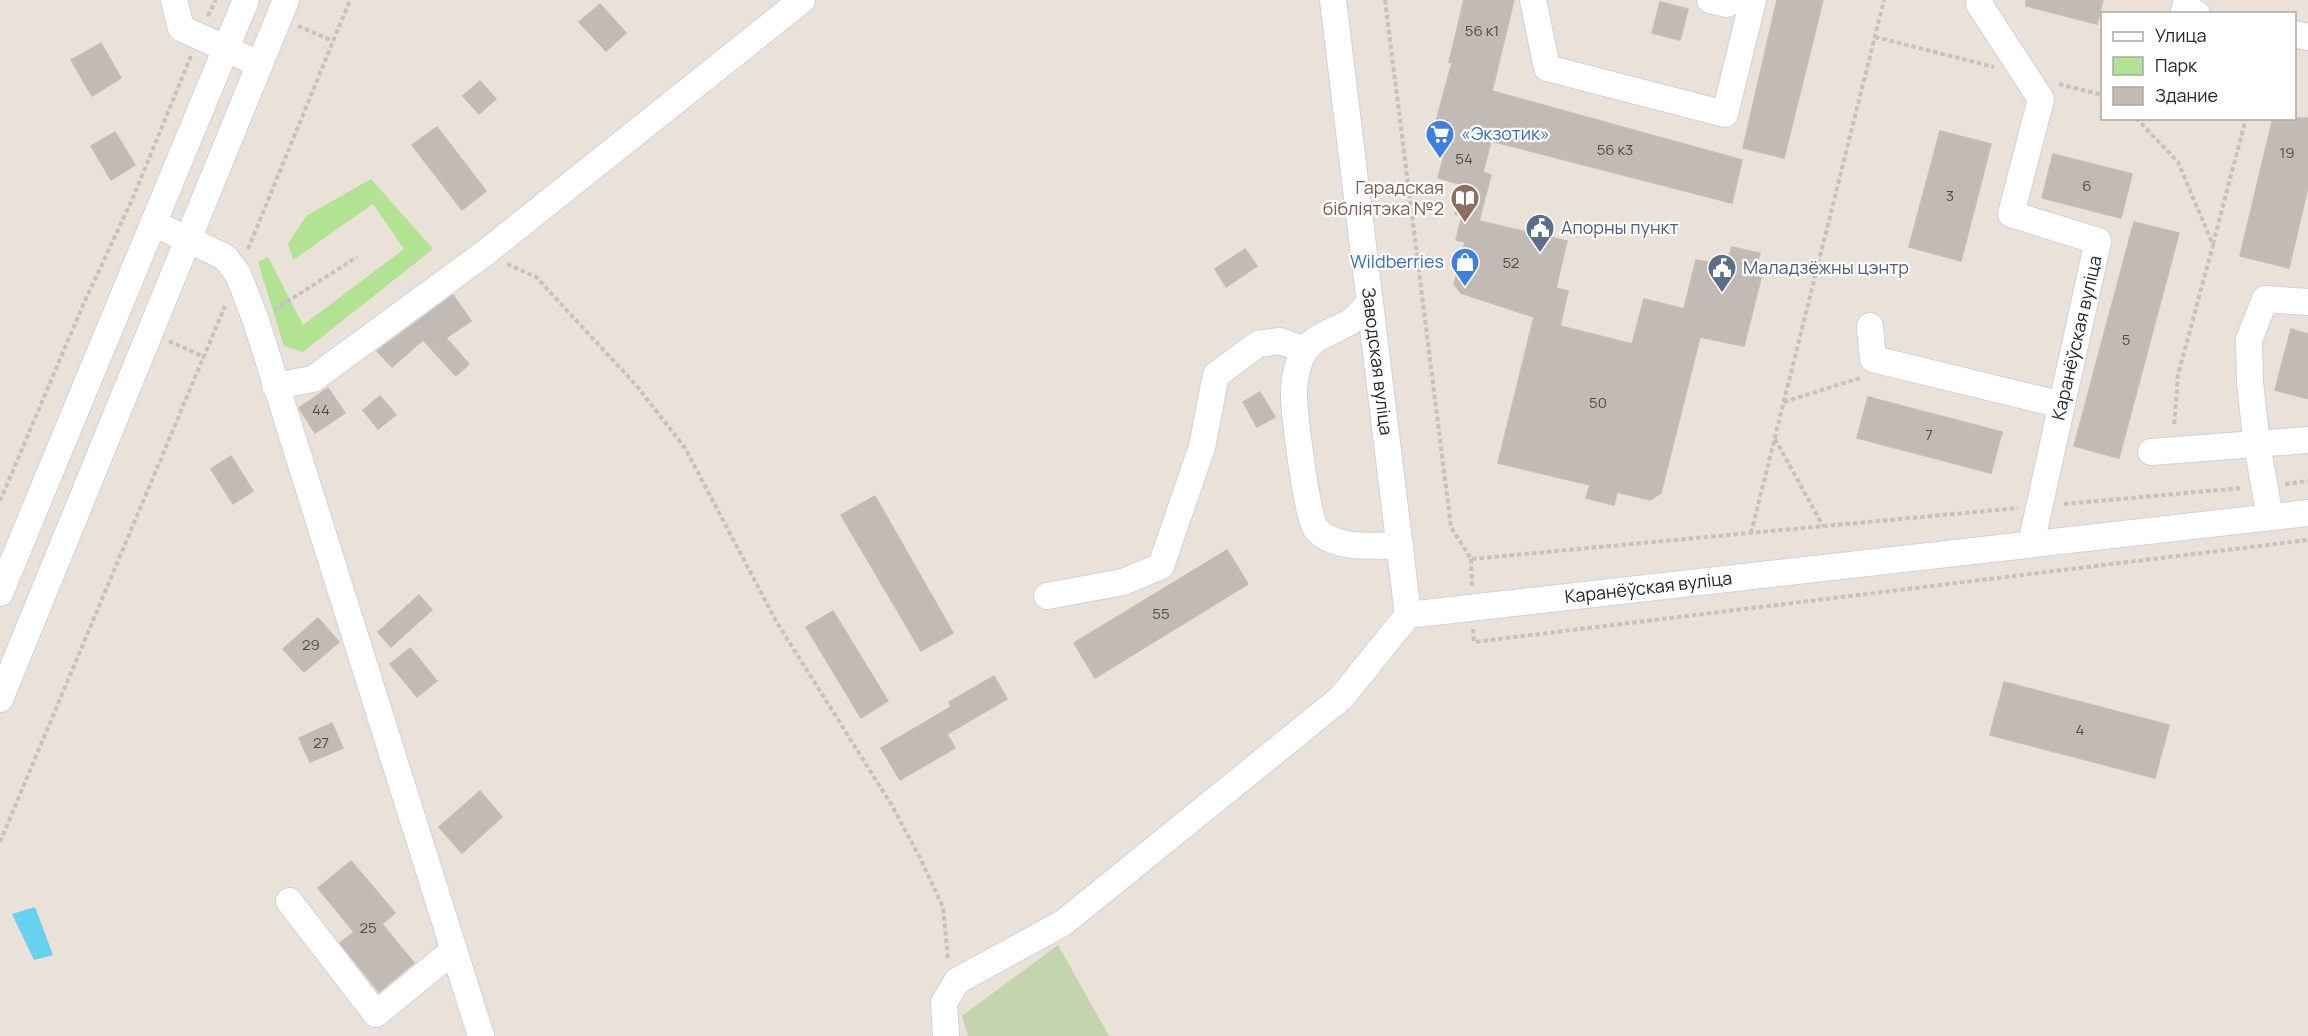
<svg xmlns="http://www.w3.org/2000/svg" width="2308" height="1036" viewBox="0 0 2308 1036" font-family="Manrope,sans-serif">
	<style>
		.green { fill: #b2e392 }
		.cemetery { fill: #c3d4ae }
		.water { fill: #67d2f0 }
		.building { fill: #c2bbb5; stroke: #c5bdb2; stroke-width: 1.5 }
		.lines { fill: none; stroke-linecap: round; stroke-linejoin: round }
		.minor-casing { stroke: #cdd2e1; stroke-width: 28 }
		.path { stroke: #c3c3c3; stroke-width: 4; stroke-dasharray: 4.5 3; stroke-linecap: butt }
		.minor { stroke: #fff; stroke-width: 26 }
		.labels { text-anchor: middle; stroke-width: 4.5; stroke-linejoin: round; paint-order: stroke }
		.number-label { font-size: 15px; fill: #4e4c4a }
		.shop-label { font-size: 18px; fill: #366cbe; stroke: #fff; text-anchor: start }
		.education-label { font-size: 18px; fill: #785e54; stroke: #fff; text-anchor: end }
		.service-label { font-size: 18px; fill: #4e5e75; stroke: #fff; text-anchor: start }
		.street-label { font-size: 18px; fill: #272727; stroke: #fff }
	</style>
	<rect width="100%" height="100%" fill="#eae1d8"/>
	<!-- green -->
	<path class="green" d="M371,179L433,249L303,352L284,346L258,262L268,257L303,325L404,249L373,204L293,260L288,244L306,216Z"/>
	<!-- cemetery -->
	<path class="cemetery" d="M1058,945L1109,1036H968L962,1016Z"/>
	<!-- water -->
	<path class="water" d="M35,907L53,955L34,960L12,914Z"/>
	<!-- building -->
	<g class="building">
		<path d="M1464,0H1514L1492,91L1742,160L1732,203L1491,141L1483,172L1491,175L1479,221L1567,241L1556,288L1568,291L1560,326L1632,344L1644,299L1684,309L1696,260L1726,265L1732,247L1760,253L1754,276L1761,278L1744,346L1700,337L1661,493L1650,500L1617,492L1614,505L1586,498L1590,485L1498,463L1534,317L1461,293L1454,284L1465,242L1456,240L1462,216L1455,214L1463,185L1438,178L1447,144L1439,142L1442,131L1434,129L1452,63L1449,62Z"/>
		<path d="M1777,0H1823L1784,158L1743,148Z"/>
		<path d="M2026,0H2103L2097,24L2026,6Z"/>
		<path d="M1660,2L1688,9L1680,40L1652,33Z"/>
		<path d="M600,4L626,33L606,51L579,22Z"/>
		<path d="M101,43L121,78L92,96L71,60Z"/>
		<path d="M480,81L496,99L479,114L463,96Z"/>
		<path d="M2273,118H2308V187L2289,268L2240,256Z"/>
		<path d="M437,127L486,191L462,210L412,145Z"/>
		<path d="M1940,131L1991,144L1961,261L1909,247Z"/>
		<path d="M115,132L135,165L111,180L91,146Z"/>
		<path d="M2053,154L2132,174L2121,218L2042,198Z"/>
		<path d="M2134,222L2179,233L2119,458L2074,446Z"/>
		<path d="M1245,249L1257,266L1226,287L1215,269Z"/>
		<path d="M453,295L471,321L446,338L469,364L456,376L423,340L392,367L377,351Z"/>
		<path d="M2291,329L2308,334V399L2275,390Z"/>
		<path d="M328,388L345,413L315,433L299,408Z"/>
		<path d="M1260,392L1275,417L1257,427L1243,402Z"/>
		<path d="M380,396L396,415L378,429L363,410Z"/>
		<path d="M1868,397L2002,432L1991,473L1857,438Z"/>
		<path d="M231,456L253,491L233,504L211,469Z"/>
		<path d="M875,496L953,633L921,651L841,515Z"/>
		<path d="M1227,550L1248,584L1095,678L1074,643Z"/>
		<path d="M419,595L432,610L391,647L378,632Z"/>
		<path d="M833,611L888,701L861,718L806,627Z"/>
		<path d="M318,618L339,642L304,672L283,649Z"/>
		<path d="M410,648L437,681L417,697L390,664Z"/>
		<path d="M994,676L1007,699L947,734L955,748L900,780L881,748L951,707L949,702Z"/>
		<path d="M2004,682L2169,725L2155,778L1990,735Z"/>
		<path d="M332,723L343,748L310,762L299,738Z"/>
		<path d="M480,791L502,817L462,853L439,827Z"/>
		<path d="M351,861L395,913L382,924L414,963L379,992L340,943L354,932L318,888Z"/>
	</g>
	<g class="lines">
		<!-- minor casing -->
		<g class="minor-casing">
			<g id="minor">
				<path d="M174,0L181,28L259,64"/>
				<path id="s1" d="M1333,0L1408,615"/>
				<path d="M1533,0L1547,68L1725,114L1753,0"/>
				<path d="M1710,0L1726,4L1737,0"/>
				<path d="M1980,0L1979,4L2041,99L2011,214L2098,241L2031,544"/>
				<path d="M2187,0L2184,11L2197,14"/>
				<path d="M2294,34L2308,37"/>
				<path d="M153,223L225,257L238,274L256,321L481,1036"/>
				<path d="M1370,301C1364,308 1359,317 1351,321C1336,331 1316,335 1305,350C1298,361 1295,376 1294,389C1293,407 1307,519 1316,529C1334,550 1376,546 1400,545"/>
				<path d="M1870,326L1873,359L2062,405"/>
				<path d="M275,386L313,379L485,253L802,0"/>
				<path d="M2151,452L2308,440"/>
				<path d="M2270,517L2257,445L2250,383L2249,340L2265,299L2308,302"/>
				<path d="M0,593L246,0"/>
				<path d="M1047,596L1123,582L1161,566L1202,447L1216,375L1258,344L1280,341L1305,350"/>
				<path id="s2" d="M1408,615L2308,513"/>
				<path d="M0,699L286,0"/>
				<path d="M289,901L376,1014L454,950"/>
				<path d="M946,1036L944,1003L957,981L1063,923L1341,698L1408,615"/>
			</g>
		</g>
		<!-- path -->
		<g class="path">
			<path d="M1385,0L1451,527L1471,559L2018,508"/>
			<path d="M208,16L216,0"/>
			<path d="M298,26L333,41"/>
			<path d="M1875,37L1994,67"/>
			<path d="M2059,84L2102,95"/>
			<path d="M2136,118L2178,162L2213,245L2178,375L2174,427"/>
			<path d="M2213,244L2246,118"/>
			<path d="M248,249L350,0"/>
			<path d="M507,264L536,277L636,385L685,448L776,621L891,804L919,856L943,907L948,959"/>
			<path d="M274,310L357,257"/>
			<path d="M169,341L204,357"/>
			<path d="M1784,402L1860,378"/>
			<path d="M1775,439L1823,526"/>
			<path d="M2285,484L2308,481"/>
			<path d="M0,501L83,305L132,200L191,56"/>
			<path d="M2064,504L2242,488"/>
			<path d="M1751,533L1884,0"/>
			<path d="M1471,559L1472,586"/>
			<path d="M1473,629L1474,642L2308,540"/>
			<path d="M0,842L225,306"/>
		</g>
		<!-- minor -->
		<use href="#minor" class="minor"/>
	</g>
	<!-- icons -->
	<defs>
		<g id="supermarket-pin" transform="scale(1.5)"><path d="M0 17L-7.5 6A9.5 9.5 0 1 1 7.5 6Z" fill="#3f7fe0" stroke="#fff"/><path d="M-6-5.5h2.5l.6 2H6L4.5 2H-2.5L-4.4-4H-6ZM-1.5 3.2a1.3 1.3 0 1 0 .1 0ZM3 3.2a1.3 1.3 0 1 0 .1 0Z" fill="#fff"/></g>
		<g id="library-pin" transform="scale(1.5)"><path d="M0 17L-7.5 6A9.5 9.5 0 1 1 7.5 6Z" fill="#8d6e63" stroke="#fff"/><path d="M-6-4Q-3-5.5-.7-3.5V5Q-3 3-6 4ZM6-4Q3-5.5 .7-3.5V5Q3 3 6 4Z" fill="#fff"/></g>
		<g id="civic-pin" transform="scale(1.5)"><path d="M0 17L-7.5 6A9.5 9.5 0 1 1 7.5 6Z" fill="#5c6f8a" stroke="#fff"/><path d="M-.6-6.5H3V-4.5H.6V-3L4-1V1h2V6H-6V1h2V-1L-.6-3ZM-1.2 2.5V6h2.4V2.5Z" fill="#fff"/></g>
		<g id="shop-pin" transform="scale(1.5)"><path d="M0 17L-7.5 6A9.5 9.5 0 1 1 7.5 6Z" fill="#3f7fe0" stroke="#fff"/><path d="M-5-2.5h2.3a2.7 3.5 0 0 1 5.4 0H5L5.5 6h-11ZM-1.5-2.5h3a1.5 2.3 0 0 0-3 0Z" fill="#fff"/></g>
	</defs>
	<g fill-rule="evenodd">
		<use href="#supermarket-pin" x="1440" y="134"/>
		<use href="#library-pin" x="1465" y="198"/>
		<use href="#civic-pin" x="1540" y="228"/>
		<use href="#shop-pin" x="1465" y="262"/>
		<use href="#civic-pin" x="1722" y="268"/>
	</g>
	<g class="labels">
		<!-- number labels -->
		<g class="number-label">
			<text x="1482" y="36">56 к1</text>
			<text x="1615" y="155">56 к3</text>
			<text x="2287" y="158">19</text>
			<text x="1464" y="164">54</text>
			<text x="2087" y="191">6</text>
			<text x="1950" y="201">3</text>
			<text x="1511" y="268">52</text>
			<text x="2126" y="345">5</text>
			<text x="1598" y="408">50</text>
			<text x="321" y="415">44</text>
			<text x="1929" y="440">7</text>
			<text x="1161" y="619">55</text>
			<text x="311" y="650">29</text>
			<text x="2080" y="735">4</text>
			<text x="321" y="748">27</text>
			<text x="368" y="933">25</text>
		</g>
		<!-- shop labels -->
		<g class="shop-label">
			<text x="1461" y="140">«Экзотик»</text>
			<text x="1444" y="268" text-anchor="end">Wildberries</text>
		</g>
		<!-- education labels -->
		<g class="education-label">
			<text x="1444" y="194">Гарадская<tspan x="1444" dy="21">бібліятэка №2</tspan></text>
		</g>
		<!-- service labels -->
		<g class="service-label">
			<text x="1561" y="234">Апорны пункт</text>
			<text x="1743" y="274">Маладзёжны цэнтр</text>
		</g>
		<!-- street labels -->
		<g class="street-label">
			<text transform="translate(2077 338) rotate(-77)" y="6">Каранёўская вуліца</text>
			<text dy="6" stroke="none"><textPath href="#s1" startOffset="364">Заводская вуліца</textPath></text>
			<text dy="6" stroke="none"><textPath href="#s2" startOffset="242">Каранёўская вуліца</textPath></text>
		</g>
	</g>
	<!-- legend -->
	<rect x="2101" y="12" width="195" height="108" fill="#ffffff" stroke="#a9a9a9" stroke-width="1.5"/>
	<rect x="2113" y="32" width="30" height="9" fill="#ffffff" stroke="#a9a9a9" stroke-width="1.5"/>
	<text x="2155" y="42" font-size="18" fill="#272727">Улица</text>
	<rect x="2113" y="57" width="30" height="18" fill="#b2e392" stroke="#a9a9a9" stroke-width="1.5"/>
	<text x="2155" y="72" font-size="18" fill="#272727">Парк</text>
	<rect x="2113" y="87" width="30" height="18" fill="#c2bbb5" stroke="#a9a9a9" stroke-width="1.5"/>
	<text x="2155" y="102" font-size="18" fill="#272727">Здание</text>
</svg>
